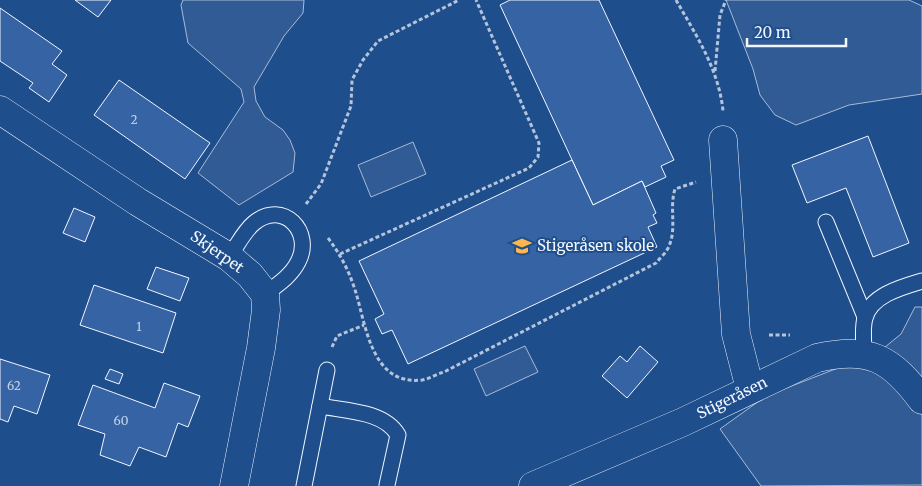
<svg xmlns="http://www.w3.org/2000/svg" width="922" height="486" viewBox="0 0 922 486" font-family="Merriweather,serif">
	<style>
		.built { fill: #305b95; stroke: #a8bbd7 }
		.building { fill: #3563a3; stroke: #f2f6ff }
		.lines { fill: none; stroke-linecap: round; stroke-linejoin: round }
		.service-casing { stroke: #f2f6ff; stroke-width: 17 }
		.minor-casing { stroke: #f2f6ff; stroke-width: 29 }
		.path { stroke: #b3c4dc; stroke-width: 3; stroke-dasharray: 4 2.5; stroke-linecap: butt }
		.service { stroke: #1f4e8c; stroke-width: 15 }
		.minor { stroke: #1f4e8c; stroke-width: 28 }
		.labels { text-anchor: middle; stroke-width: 4; stroke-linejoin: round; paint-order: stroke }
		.number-label { font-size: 12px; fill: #c3d1e8 }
		.poi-label { font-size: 15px; fill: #f2f6ff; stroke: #1f4e8c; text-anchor: start }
		.street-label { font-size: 15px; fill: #f2f6ff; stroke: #1f4e8c }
	</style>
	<rect width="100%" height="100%" fill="#1f4e8c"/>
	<!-- built -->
	<g class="built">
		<path d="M183,0H304L303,13L284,36L254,87L256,101L265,117L283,130L290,140L295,153L293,172L239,205L198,173L244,102L241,89L188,43L181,5Z"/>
		<path d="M726,0H909L922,6V94L849,105L796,125L775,115L760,95L753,69Z"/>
		<path d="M413,142L426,174L371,197L358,165Z"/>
		<path d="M915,307H922V485L761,486L720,429L766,396L879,352L901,334Z"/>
		<path d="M525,346L538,372L486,396L474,369Z"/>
	</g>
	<!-- building -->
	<g class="building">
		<path d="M75,0H111L98,17Z"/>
		<path d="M510,0H599L674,160L661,166L666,177L645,187L642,181L593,205L500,5Z"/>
		<path d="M0,8L62,51L52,64L67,75L49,102L29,88L33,83L0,61Z"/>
		<path d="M119,80L210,143L185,179L94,115Z"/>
		<path d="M868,136L909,243L873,257L846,188L807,203L792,165Z"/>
		<path d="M572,160L593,205L642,181L656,213L653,215L657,223L648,227L657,247L408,364L392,330L382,334L375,319L384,314L359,261Z"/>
		<path d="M74,208L95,217L85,242L63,233Z"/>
		<path d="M156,267L189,278L180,301L147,289Z"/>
		<path d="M94,285L176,313L163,353L80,325Z"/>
		<path d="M640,346L658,362L627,398L602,376L620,356L627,362Z"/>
		<path d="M0,359L50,375L37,414L14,406L8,422L0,419Z"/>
		<path d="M110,369L123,374L119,384L105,379Z"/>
		<path d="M164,383L200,396L188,427L178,423L166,457L139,447L130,466L100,455L105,434L78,425L93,385L155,408Z"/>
	</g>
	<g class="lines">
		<!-- service casing -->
		<g class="service-casing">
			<g id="service">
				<path d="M826,222L865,317"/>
				<path d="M229,257C237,246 244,231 254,223C283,199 314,232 298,262C291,276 277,285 265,294"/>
				<path d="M864,353C864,343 862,328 865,318C871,295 902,287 922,281"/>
				<path d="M320,406C346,411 384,411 398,435L387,485"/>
				<path d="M304,486L327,370"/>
			</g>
		</g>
		<!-- minor casing -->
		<g class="minor-casing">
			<g id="minor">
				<path d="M0,110L138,202L229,257L250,275L265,294L266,310L261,348L234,486"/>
				<path d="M723,140L736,334L750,389"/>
				<path d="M533,486L683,422L817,358C869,346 891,358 922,400"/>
			</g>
		</g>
		<!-- path -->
		<g class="path">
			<path d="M676,0C696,35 719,70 723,111"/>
			<path d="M715,71L720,15L726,0"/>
			<path d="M306,204L321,184L351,106L352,80L363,60L378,41L459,0"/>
			<path d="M328,238C341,255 350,273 356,293C366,326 372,386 422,380C429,379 437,374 444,372L656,263C660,258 667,252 669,246C677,228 669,208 675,189L696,182"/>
			<path d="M340,254L529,168L538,157L539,143L476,0"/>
			<path d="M769,335H790"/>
			<path d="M332,347L337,336L364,325"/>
		</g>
		<!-- service -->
		<use href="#service" class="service"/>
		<!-- minor -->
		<use href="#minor" class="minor"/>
	</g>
	<!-- icons -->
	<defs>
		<g id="school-bare" transform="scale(1.5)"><path d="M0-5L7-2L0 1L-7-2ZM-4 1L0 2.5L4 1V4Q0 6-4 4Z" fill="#ffb74d" stroke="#1f4e8c" stroke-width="2.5" paint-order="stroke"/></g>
	</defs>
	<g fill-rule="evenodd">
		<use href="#school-bare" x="522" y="246"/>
	</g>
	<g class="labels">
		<!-- number labels -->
		<g class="number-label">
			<text x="134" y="124">2</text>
			<text x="139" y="331">1</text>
			<text x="14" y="390">62</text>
			<text x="121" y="425">60</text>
		</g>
		<!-- poi labels -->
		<g class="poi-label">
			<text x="537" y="251">Stigeråsen skole</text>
		</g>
		<!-- street labels -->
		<g class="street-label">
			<text transform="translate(217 252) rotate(35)" y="5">Skjerpet</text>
			<text transform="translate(732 398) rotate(-26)" y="5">Stigeråsen</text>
		</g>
	</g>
	<!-- scale -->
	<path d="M747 38v8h99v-8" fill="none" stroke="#f2f6ff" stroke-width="2.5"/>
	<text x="754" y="38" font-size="15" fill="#f2f6ff" stroke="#1f4e8c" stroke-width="4" paint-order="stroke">20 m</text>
</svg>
